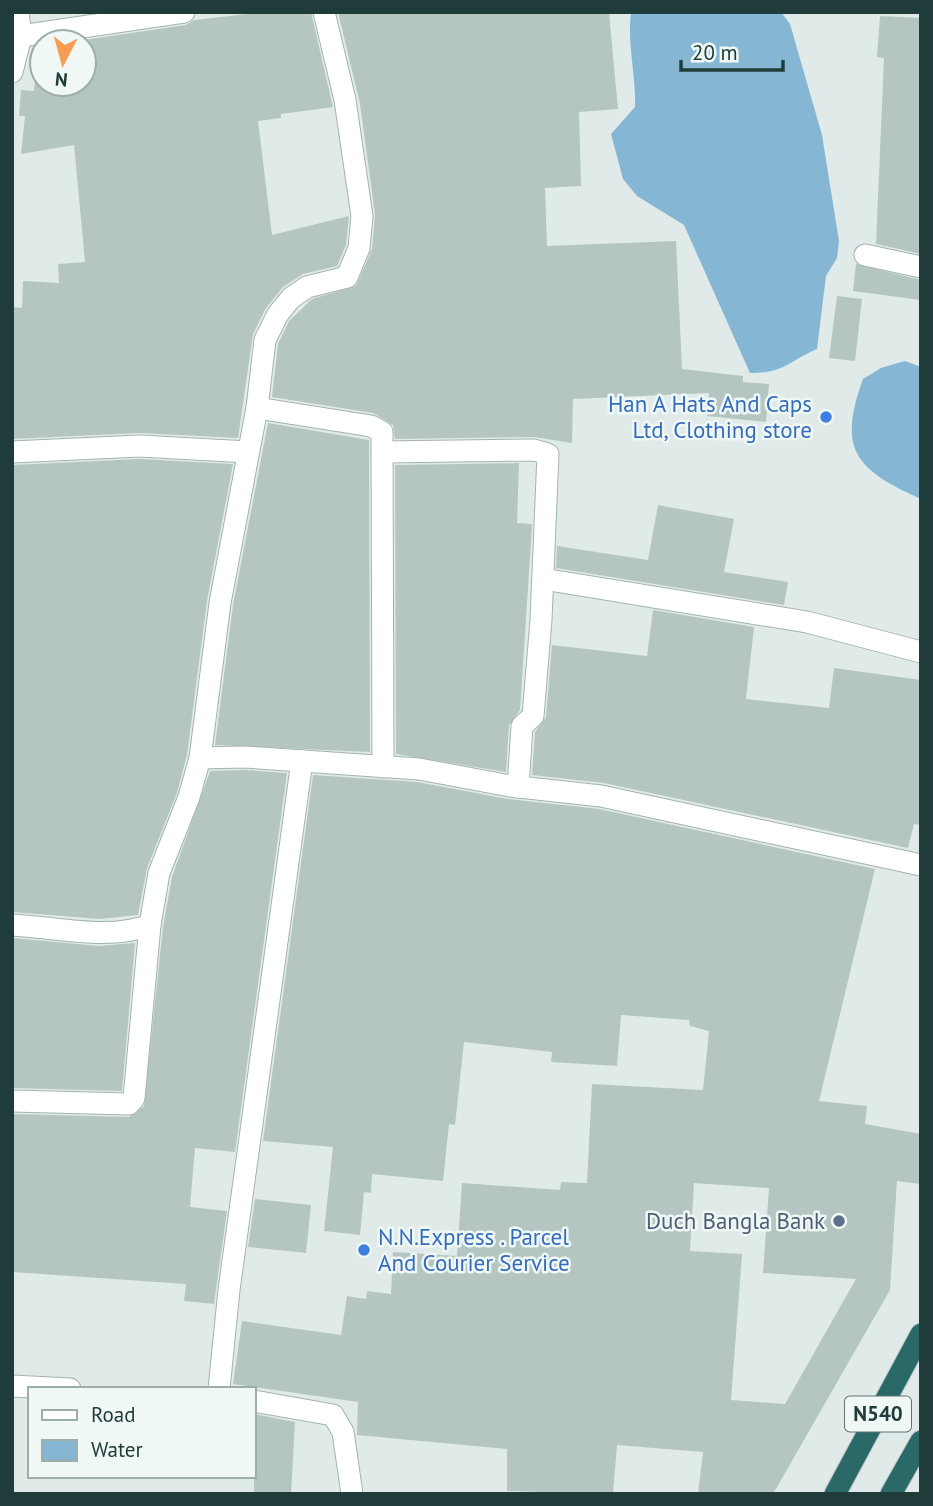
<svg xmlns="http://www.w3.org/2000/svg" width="933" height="1506" viewBox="0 0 933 1506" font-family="'PT Sans',sans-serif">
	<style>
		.water { fill: #85b6d3 }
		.building { fill: #b5c6c2; fill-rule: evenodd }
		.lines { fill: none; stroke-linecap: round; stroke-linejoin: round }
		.minor-casing { stroke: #a3b3b1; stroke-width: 23 }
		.highway-casing { stroke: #c1c8c8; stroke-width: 23 }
		.minor { stroke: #fff; stroke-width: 21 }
		.highway { stroke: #2b6969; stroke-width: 21 }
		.shop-dot { fill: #3f7fe0; stroke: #f0f8f6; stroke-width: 2.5 }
		.service-dot { fill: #5c6f8a; stroke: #f0f8f6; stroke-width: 2.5 }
		.labels { text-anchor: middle; stroke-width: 5; stroke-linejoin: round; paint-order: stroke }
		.shield { fill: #f0f8f6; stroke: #5e7472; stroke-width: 2 }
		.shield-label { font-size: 21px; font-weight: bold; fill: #203c3a }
		.shop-label { font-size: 23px; fill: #366cbe; stroke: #f0f8f6; text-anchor: end }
		.service-label { font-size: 23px; fill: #4e5e75; stroke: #f0f8f6; text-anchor: end }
	</style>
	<rect width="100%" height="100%" fill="#e0ebe9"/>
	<!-- water -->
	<g class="water">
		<path d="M631,12H781L790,24L822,135L839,241L837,258L826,276L817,349C787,362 785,373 750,373L684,225L637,196L623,179L611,134L635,107C636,75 627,44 631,12Z"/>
		<path d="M905,361L921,367V499C856,470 837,450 863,379L881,368Z"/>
	</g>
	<!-- building -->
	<g class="building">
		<path d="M266,12H311L333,107L281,114V118L258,121L272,235L349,216L346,245L337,266L303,274L283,287L266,308L253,334L238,438L140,433L12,439V307L22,308L23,281L59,283L58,264L85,262L74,145L21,154L25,116H19L21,90L34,91L38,47L42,46V84H84V42H70L186,25L194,20Z"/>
		<path d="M338,12H609L618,109L579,112L581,186L545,188L547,246L676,241L682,369L743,376V382L769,384L766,422L707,416L709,393L573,399L572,443L534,437L395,439L393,425L373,413L272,397L278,344L289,321L312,299L356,286L372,249L375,214L360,104Z"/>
		<path d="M880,16L921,18V254L876,244L884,58L877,57Z"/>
		<path d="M856,264L921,280V300L853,291Z"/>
		<path d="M837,296L862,299L855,361L829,358Z"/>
		<path d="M268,423L369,440L370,752L215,745L233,605Z"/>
		<path d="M140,459L233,464L207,601L187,755L177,793L147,868L138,915L100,919L12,912V465Z"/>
		<path d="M519,463L517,523L532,524L531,542L520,710L509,725L506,772L396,754L395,465Z"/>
		<path d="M658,505L734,519L724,572L788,582L784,605L556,568L557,546L648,560Z"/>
		<path d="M653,610L754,627L746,699L829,708L834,668L921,680V825L914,824L908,848L604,783L532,775L535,732L546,717L552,645L647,656Z"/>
		<path d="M245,770L287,773L235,1152L195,1148L190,1207L227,1211L214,1304L184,1301L186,1284L12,1272V1114L129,1117L144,1106L163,927L172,877L210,771Z"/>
		<path d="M313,775L417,782L508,799L599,809L875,869L819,1101L867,1106L865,1124L921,1134V1184L897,1181L890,1290L773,1494H698L703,1452L617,1445L613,1494L507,1491V1449L357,1435L358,1402L233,1384L242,1321L341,1335L347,1296L366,1299L367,1291L391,1294L393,1252L457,1256L462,1183L560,1190L561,1182L587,1183L592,1084L703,1090L709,1031L690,1026L689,1020L621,1015L617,1066L551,1062L552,1052L464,1042L455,1125L449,1124L443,1181L372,1174L371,1193L364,1192L360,1235L324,1231L333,1147L263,1141ZM694,1183L769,1188L763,1273L856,1279L785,1404L731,1400L742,1254L690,1251Z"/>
		<path d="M12,938L99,946L135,943L122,1091L12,1088Z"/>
		<path d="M255,1199L311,1205L306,1253L248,1247Z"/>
		<path d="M254,1414L295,1422L291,1494H254Z"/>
	</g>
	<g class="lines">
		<!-- minor casing -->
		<g class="minor-casing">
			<g id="minor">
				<path d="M18,12L21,36L184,12"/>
				<path d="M12,72L21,36"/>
				<path d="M865,255L921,267"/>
				<path d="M257,408L371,426L382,432L383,767"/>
				<path d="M12,452L140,446L248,452"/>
				<path d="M382,452L534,450L548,454L541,620L533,716L522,726L518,787"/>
				<path d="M543,579L807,622L921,652"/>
				<path d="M200,758L245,757L419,769L510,786L601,796L921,865"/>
				<path d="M12,925C56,927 108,941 150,925L159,873L189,797L200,758L220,603L257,408L265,340L278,314L291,298L307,287L347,277L359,248L362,216L345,100L324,12"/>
				<path d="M12,1101L129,1104L134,1098L150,925"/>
				<path d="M12,1386L70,1389"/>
				<path d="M219,1389L229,1290L302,761"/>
				<path d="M254,1401L333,1415L343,1432L352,1494"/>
			</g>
		</g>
		<!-- highway casing -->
		<g class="highway-casing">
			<g id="highway">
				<path d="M835,1494L921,1334"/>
				<path d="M891,1494L921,1441"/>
			</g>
		</g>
		<!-- minor -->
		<use href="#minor" class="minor"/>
		<!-- highway -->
		<use href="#highway" class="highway"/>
	</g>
	<!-- markers -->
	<g class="shop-dot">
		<circle cx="826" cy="417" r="7"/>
		<circle cx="364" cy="1250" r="7"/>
	</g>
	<circle class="service-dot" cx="839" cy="1221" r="7"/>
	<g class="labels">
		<!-- shield labels -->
		<rect class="shield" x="845" y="1396.5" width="66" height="35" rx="5"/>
		<g class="shield-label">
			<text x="878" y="1421">N540</text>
		</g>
		<!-- shop labels -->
		<g class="shop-label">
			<text x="812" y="412">Han A Hats And Caps<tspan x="812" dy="26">Ltd, Clothing store</tspan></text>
			<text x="378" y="1245" text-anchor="start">N.N.Express . Parcel<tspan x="378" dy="26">And Courier Service</tspan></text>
		</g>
		<!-- service labels -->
		<g class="service-label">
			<text x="825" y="1229">Duch Bangla Bank</text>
		</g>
	</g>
	<!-- border -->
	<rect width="933" height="1506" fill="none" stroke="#203c3a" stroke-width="28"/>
	<!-- legend -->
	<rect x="28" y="1387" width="228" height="91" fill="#f0f8f6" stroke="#9dadab" stroke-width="2"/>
	<rect x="42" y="1410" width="35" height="10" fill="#ffffff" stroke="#9dadab" stroke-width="2"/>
	<text x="91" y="1422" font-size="21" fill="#203c3a">Road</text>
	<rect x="42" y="1440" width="35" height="21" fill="#85b6d3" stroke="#9dadab" stroke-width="2"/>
	<text x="91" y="1457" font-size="21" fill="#203c3a">Water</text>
	<!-- north arrow -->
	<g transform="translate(63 63) rotate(186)"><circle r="33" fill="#f0f8f6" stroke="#9dadab" stroke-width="2"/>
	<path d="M0-5L12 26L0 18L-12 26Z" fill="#f69d53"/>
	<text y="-10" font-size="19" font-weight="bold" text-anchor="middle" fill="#203c3a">N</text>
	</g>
	<!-- scale -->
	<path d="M681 60v10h102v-10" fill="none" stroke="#203c3a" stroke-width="3.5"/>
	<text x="692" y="60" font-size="21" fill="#203c3a" stroke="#f0f8f6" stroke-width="5" paint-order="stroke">20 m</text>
</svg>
